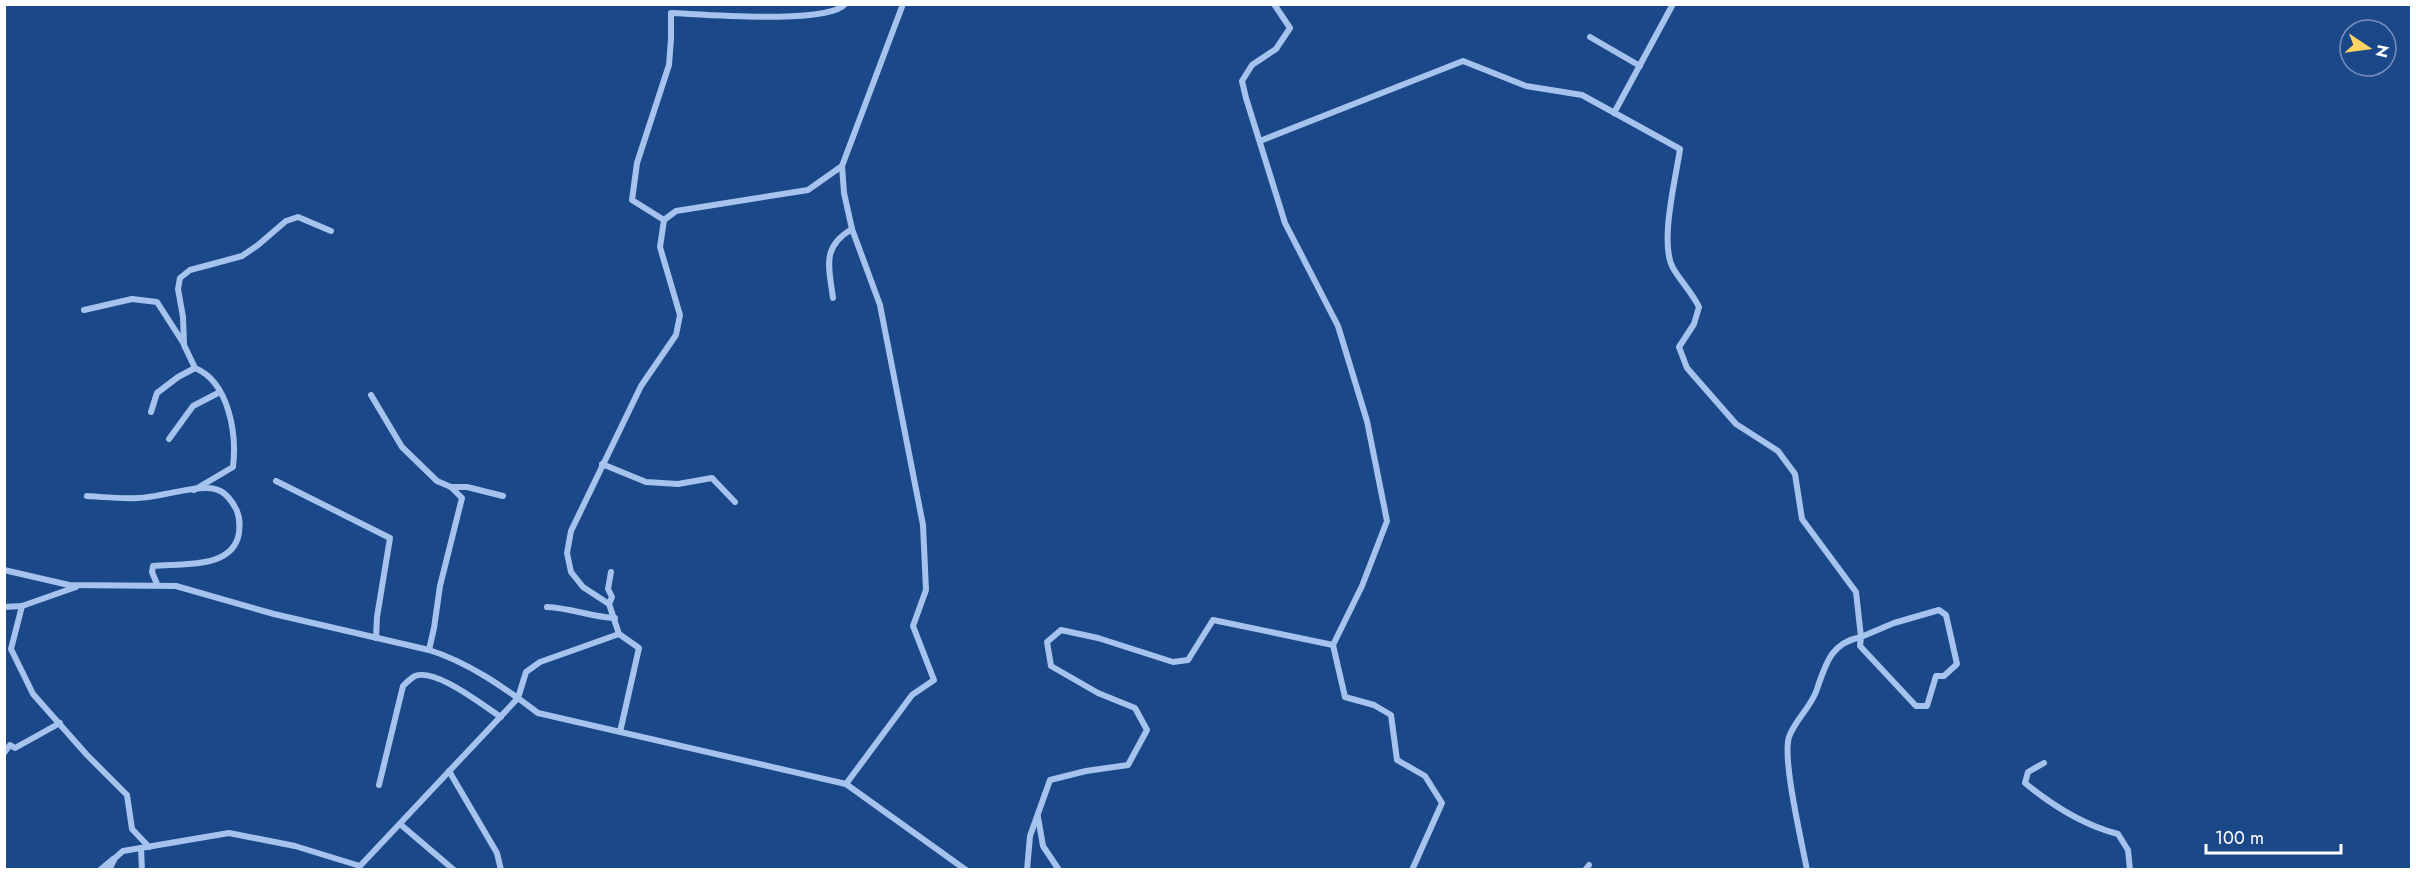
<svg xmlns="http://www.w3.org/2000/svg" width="2416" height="874" viewBox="0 0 2416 874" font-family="Jost,sans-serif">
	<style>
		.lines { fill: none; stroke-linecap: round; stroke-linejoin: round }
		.minor { stroke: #a5c3ec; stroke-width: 6 }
	</style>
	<rect width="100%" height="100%" fill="#1b4889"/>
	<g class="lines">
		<!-- minor -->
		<g class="minor">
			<path d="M1274,4L1290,28L1276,49L1252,65L1242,81L1246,98L1285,223L1338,326L1367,421L1387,521L1362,586L1333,645L1345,697L1374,705L1391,715L1397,760L1425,776L1442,803L1412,870"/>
			<path d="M1590,37L1640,66"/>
			<path d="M1614,113L1673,4"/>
			<path d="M1260,141L1463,61L1526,86L1582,95L1680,149C1676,178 1659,243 1673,268C1681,282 1691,291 1699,307L1694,324L1679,347L1687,368L1736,424L1778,451L1795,474L1802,519L1856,592L1861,637C1831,643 1826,663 1817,689C1812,706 1795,720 1789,737C1782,759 1802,843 1807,870"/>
			<path d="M664,220L632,200L637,163L669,65L671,39V13C700,14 828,25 845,4"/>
			<path d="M833,298C829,267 821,247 852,229"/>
			<path d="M84,310L132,299L157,302L184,344"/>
			<path d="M371,395L402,447L437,481L451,487L462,498L440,586L434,628L429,650"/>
			<path d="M151,412L157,393L178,377L195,368"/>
			<path d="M169,439L193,406L220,392"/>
			<path d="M602,464L646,482L678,484L712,478L735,502"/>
			<path d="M276,481L390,538L377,617L376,638"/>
			<path d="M451,487H467L503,496"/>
			<path d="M194,490L233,467C237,434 229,382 195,368L184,345L183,317L178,289L180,278L190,270L242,256L258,245L286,221L298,217L331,231"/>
			<path d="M87,496C104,497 121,499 138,498C159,498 196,484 215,489C225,491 233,502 237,511C240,519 240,524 239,533C233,570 181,563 153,566L152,572L157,584"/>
			<path d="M4,570L69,585L176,586L274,614L429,650C468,662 505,688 538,713L846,784L966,870"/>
			<path d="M609,604L612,597L608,589L611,572"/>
			<path d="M22,606L11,649L33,694L87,755L127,795L132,829L149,847"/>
			<path d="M4,607L22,606L76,587"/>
			<path d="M547,607C571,608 591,617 615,618"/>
			<path d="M1939,610L1946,615L1957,664L1944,676H1936L1927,706H1916L1860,646L1861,637L1894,623Z"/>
			<path d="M619,634L639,648L620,732"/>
			<path d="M4,753L10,745L15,748L60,723"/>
			<path d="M2044,763L2028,772L2025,783C2053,806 2083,825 2118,834L2128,850L2130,870"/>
			<path d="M449,771L497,853L501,870"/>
			<path d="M846,784L912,695L934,680L913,626L926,590L923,525L880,305L852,229L844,193L842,166L903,4"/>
			<path d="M379,785L403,686C406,683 411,678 415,676C436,668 482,705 501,717"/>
			<path d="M1038,817L1043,846L1059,870"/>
			<path d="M400,824L454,870"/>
			<path d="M141,848L142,870"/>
			<path d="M100,870L113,859"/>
			<path d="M109,870L115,858L123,851L229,833L295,846L360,866L518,698L526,672L540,662L619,634L609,604L583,587L571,572L567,553L571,531L641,386L676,335L680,315L660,247L664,220L676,211L808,190L842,166"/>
			<path d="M1027,870L1030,836L1050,780L1086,771L1128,765L1147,730L1135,708L1098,693L1051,666L1047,642L1061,630L1098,638L1173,662L1188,660L1213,620L1333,645"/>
			<path d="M1585,870L1589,865"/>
		</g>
	</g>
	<!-- border -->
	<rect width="2416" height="874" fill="none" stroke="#ffffff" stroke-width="12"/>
	<!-- north arrow -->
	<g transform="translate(2368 48) rotate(103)"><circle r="28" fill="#1b4889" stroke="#7691b8" stroke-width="1.5"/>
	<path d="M0-4.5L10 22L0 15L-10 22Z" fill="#fed562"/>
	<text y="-9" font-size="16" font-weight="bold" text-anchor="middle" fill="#ffffff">N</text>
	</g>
	<!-- scale -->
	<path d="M2206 844v9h135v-9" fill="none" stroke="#ffffff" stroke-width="3"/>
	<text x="2215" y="844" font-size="18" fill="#ffffff" stroke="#1b4889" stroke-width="4.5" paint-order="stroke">100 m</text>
</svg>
